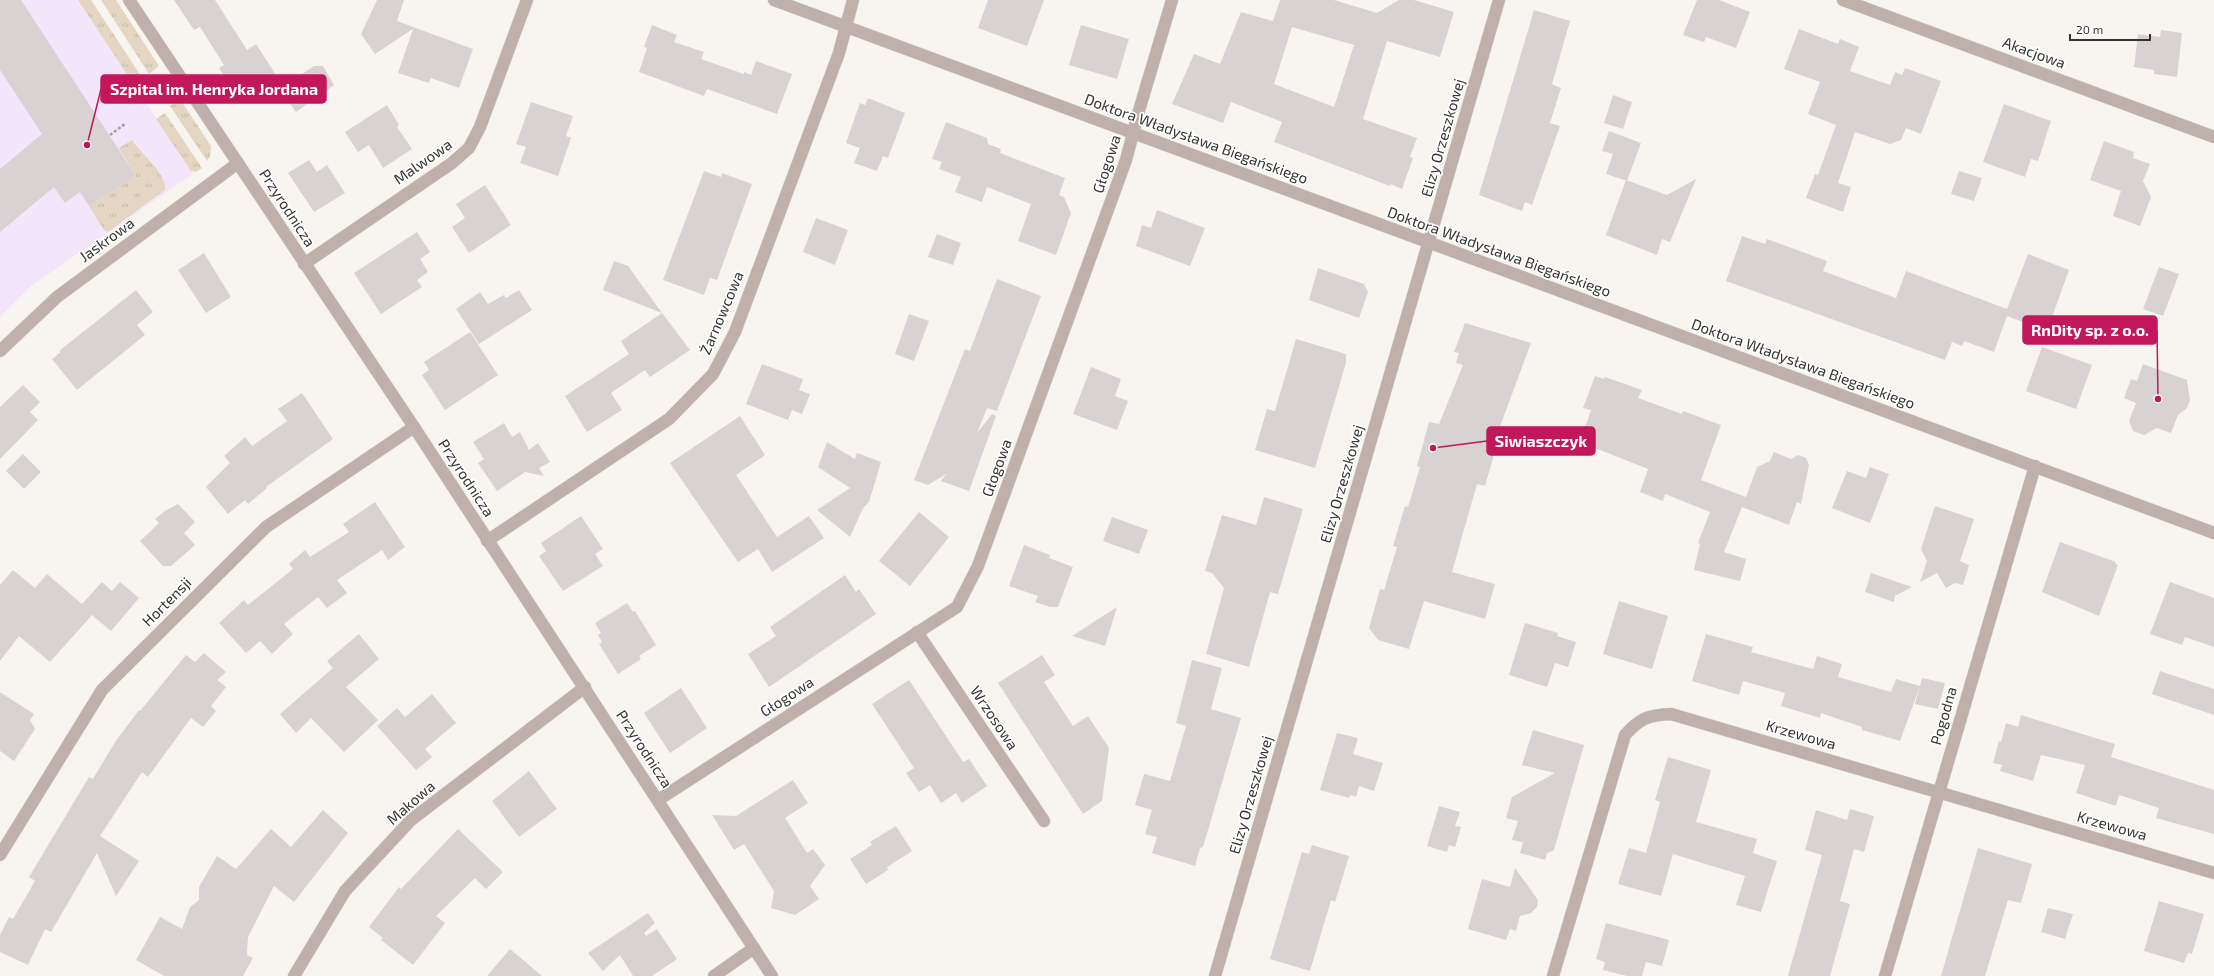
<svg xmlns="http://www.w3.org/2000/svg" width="2214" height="976" viewBox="0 0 2214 976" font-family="'Exo 2',sans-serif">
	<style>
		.medical { fill: #f3e6fa }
		.grass { fill: url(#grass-tufts) }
		.building { fill: #d8d3d2; fill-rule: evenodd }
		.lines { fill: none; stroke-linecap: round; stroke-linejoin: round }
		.street-casing { stroke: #d5d2cf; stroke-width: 13 }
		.path { stroke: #a3a19f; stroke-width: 2.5; stroke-dasharray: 3 2; stroke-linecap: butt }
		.street { stroke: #bfb0ab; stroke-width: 12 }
		.labels { text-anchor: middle; stroke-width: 3.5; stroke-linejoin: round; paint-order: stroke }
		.street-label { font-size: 15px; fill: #353433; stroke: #fff }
		.leader { fill: none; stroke: #c2185b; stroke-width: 1.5 }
		.callout-dot { fill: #c2185b; stroke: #fff; stroke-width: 1.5 }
		.callout { fill: #c2185b; stroke: #c2185b; stroke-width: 1.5 }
		.callout-label { font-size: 16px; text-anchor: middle; font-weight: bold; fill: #fff }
	</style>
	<defs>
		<pattern id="grass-tufts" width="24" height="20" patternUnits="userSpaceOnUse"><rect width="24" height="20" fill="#e4d6c3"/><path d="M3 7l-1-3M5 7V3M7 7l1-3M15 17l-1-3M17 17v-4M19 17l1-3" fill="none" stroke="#c4b8a8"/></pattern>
	</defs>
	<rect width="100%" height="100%" fill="#f8f5f1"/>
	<!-- medical -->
	<path class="medical" d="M0,0H78L193,174L31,286L0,317Z"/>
	<!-- grass -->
	<g class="grass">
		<path d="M78,0H91L143,79L134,85Z"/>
		<path d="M101,0H116L159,66L149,74Z"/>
		<path d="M180,99L211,146L210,157L207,161L170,106Z"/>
		<path d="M165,113L202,168L196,172L191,171L156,119Z"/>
		<path d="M132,140C140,152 168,175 165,190L108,232L104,230L89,206L136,176L119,148Z"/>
	</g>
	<!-- building -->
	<g class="building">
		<path d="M0,0H21L136,176L89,206L80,192L65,203L54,187L0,232V169L42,134L0,70Z"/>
		<path d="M174,0H215L247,50L256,44L276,75L239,100L219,68L224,65L200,27L194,30Z"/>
		<path d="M377,0H404L397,21L473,49L459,88L431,78L429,83L398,73L413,29L375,54L361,34Z"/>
		<path d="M988,0H1044L1027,46L978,28Z"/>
		<path d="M1280,0H1334L1377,13L1399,0H1414L1454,12L1440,57L1387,41L1363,119L1417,138L1410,157L1413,158L1402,189L1390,184V186L1274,142L1282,122L1231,102L1223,123L1172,104L1194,54L1220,64L1241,12L1273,21ZM1292,27L1354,45L1334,107L1274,84Z"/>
		<path d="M1697,0H1719L1750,12L1736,48L1706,37L1704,42L1683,35Z"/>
		<path d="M1534,10L1570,21L1552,84L1561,88L1550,123L1560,126L1532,205L1525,202L1522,211L1479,195Z"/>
		<path d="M652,25L677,35L674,42L704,52L701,59L744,74V72L751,75L756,61L792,74L777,114L707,89L704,96L639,72L647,48L644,47Z"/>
		<path d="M1081,25L1129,39L1117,79L1069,65Z"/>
		<path d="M1799,29L1838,44L1840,39L1859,47L1850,71L1890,85L1895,72L1902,75L1905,68L1941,81L1921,134L1906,128L1901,140L1890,144L1855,132L1838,183L1851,187L1843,212L1806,198L1815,174L1818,175L1836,125L1808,114L1820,82L1784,69Z"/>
		<path d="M2161,30L2182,33L2177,77L2154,74V70L2134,67L2138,34L2160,37Z"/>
		<path d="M314,66H323L334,85L296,112L279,89Z"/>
		<path d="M1613,95L1632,102L1623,129L1604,123Z"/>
		<path d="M868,98L905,113L888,158L883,156L877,171L854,163L860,148L846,143L860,103L865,105Z"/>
		<path d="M531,102L573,116L566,136L571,138L558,176L520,163L526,147L516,144Z"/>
		<path d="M2004,104L2051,121L2038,161L2031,159L2025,177L1983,162Z"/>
		<path d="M387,105L399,125L397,127L412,149L383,168L369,145L358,152L345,132Z"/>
		<path d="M946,122L987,138L988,144L1001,149L1000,153L1065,178L1059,195L1064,197L1071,213L1056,255L1018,241L1031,204L987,187L982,202L955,192L961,177L939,169L942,162L932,159Z"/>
		<path d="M1609,131L1641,143L1627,181L1606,174L1613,154L1602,151Z"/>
		<path d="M2104,141L2134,152L2133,158L2150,164L2143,181L2151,197L2140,226L2113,216L2121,191L2090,180Z"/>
		<path d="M309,160L317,172L327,165L345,193L314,212L288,173Z"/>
		<path d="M704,171L721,177L722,173L752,184L717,280L710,278L704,295L663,280Z"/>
		<path d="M1959,171L1982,178L1974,201L1951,194Z"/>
		<path d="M1696,179L1670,242L1662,239L1657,255L1606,235L1626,180L1667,195Z"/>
		<path d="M485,185L511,225L469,253L452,227L465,218L456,204Z"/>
		<path d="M1157,210L1205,228L1190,266L1136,246L1142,225L1151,228Z"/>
		<path d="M816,218L848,230L835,265L803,252Z"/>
		<path d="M417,232L430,252L420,259L428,272L417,280L422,287L381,314L354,273Z"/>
		<path d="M937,234L961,243L953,265L928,257Z"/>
		<path d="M1742,236L1765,244L1767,239L1827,261L1823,271L1896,298L1906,271L2007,309L2028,254L2069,270L2047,331L2007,316L1994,352L1964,341L1962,346L1952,342L1945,360L1726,281Z"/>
		<path d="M204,253L231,297L206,313L178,270Z"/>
		<path d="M614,261L628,266L662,313L603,290Z"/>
		<path d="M2159,267L2179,274L2163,316L2143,309Z"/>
		<path d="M1318,268L1364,284L1368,292L1359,318L1309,300Z"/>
		<path d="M997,279L1041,296L997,411L987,408L977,433L992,414L996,416L969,491L941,481L946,474L928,485L914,480L965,349L970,351Z"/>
		<path d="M136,290L153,312L137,325L145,335L77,390L52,359L61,352L59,351Z"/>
		<path d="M519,290L532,310L479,344L456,309L480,292L488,304L504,295L506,298Z"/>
		<path d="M662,313L690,350L650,377L645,370L611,393L622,410L587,432L565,396L629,354L621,341Z"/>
		<path d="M909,314L929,321L914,361L895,354Z"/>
		<path d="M1465,323L1531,343L1495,440L1498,441L1485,486L1477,484L1452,572L1495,584L1485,619L1424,601L1409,649L1378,640L1369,628L1380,589L1384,590L1397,547L1393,546L1405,506L1408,507L1420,467L1417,466L1429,422L1439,424L1463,365L1456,363L1459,353L1454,352Z"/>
		<path d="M470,332L498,375L445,410L422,375L429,370L424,362Z"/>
		<path d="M1296,339L1346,354V363L1315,468L1255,450L1267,409L1275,411Z"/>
		<path d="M2042,347L2092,365L2076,409L2026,391Z"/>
		<path d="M762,364L803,379L799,390L810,394L802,414L792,410L788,420L746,404Z"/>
		<path d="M2143,364L2187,380L2190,400L2187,408L2178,415L2171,433L2157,428L2144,435L2133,431L2129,421L2136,403L2124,398L2131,379L2137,381Z"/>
		<path d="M1091,367L1121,379L1115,396L1128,401L1117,430L1073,414Z"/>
		<path d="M1595,376L1604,379L1605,377L1642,390L1638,398L1682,414L1683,411L1721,425L1701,480L1746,497L1757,467L1770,461L1774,452L1791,459L1798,455L1806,458L1809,465L1801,504L1797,502L1789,525L1742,507L1724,552L1746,559L1740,581L1694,570L1700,544L1698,543L1710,512L1665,494L1663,501L1640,492L1648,469L1580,442L1591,410L1583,408Z"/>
		<path d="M23,385L40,402L30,412L38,420L0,459V407Z"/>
		<path d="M302,393L333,439L266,487L267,488L248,504L245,500L228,514L206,487L230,463L224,456L245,437L252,446L287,421L278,409Z"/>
		<path d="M740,416L765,455L736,475L777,537L809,516L824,538L772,572L758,549L738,562L670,463Z"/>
		<path d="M504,423L512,437L520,432L529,450L538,443L550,462L539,468L544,476L525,472L497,491L478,463L484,459L473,442Z"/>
		<path d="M827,442L855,459L857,453L881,462L869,502L863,508L850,537L817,510L850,488L818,467Z"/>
		<path d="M23,454L41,472L24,489L6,471Z"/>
		<path d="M1870,467L1889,474L1870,523L1832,508L1847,471L1866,478Z"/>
		<path d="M1264,497L1303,509L1278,594L1270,592L1249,667L1206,654L1224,588L1212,573L1205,571L1222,515L1256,525Z"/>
		<path d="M375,502L405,547L388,560L382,550L337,580L347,593L327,608L318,597L284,624L293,634L272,654L260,641L246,653L219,623L244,600L248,605L293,569L289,564L305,550L310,557L349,532L343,524Z"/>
		<path d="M178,504L195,522L184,533L195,545L171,566H163L140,541L159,523L155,519L165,511Z"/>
		<path d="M1935,506L1974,519L1960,561L1969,565L1963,585L1955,583L1946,588L1937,573L1920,582L1927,561L1921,549Z"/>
		<path d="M919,512L949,537L910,586L879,561Z"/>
		<path d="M581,516L603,549L595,554L603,566L563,591L539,556L546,551L541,543Z"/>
		<path d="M1112,517L1148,530L1139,554L1103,541Z"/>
		<path d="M2060,542L2116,562L2115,564L2118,565L2099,616L2042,592Z"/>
		<path d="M1024,545L1050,555L1049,558L1073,567L1058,607H1050L1035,602L1038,596L1009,586Z"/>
		<path d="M13,570L35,588L47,574L82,604L102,582L112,591L120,582L139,598L111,631L92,615L50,662L19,636L0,661V585Z"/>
		<path d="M1871,573L1912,587L1895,596L1894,602L1865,592Z"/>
		<path d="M845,575L856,592L859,589L876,614L769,687L748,654L776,636L770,627Z"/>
		<path d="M2170,582L2214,598V647L2185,637L2182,645L2150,634Z"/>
		<path d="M1619,601L1668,616L1652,669L1603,654Z"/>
		<path d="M627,603L633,612L635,611L656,645L639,656L641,659L618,674L599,644L602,642L598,635L601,633L595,623Z"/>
		<path d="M1117,607L1105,646L1072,636Z"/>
		<path d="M1525,623L1558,633L1557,636L1576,642L1568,667L1555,663L1547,687L1509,675Z"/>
		<path d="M359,634L379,659L346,687L378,720L344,752L311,718L296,733L280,714L333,668L327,661Z"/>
		<path d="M1706,634L1753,647L1751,652L1813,669L1817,656L1842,664L1838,677L1891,692L1896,679L1920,686L1922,678L1945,683L1938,709L1915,704L1920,686L1900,741L1862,730V727L1821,713L1820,718L1781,706L1785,693L1743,681L1739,695L1692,681Z"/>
		<path d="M204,653L226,672L217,680L226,687L211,706L216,711L203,727L191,718L148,777L142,772L100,836L139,861L116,896L97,853L51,932L45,929L28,965L0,952V935L9,917L13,919L35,881L29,877L89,777L93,779L115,742L139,710L140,711L186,655L195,662Z"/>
		<path d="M1042,655L1055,675L1044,682L1073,726L1088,716L1109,748L1102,801L1083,814L998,683Z"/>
		<path d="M1192,660L1222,668L1211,709L1241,718L1203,847L1200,848L1195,866L1152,853L1157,837L1145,834L1152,810L1135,805L1144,774L1170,781L1186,726L1176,723Z"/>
		<path d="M2160,671L2214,689V715L2152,694Z"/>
		<path d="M909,680L963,762L969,759L987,786L962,803L956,793L941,803L930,785L919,792L906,773L914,768L872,704Z"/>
		<path d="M681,688L707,728L670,753L644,713Z"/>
		<path d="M0,692L34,714L30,720L35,729L14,761L0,751Z"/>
		<path d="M432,694L456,723L425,749L432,757L416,770L377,726L397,708L405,717Z"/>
		<path d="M2021,715L2115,744L2111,757L2214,790V834L2156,818L2159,808L2119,795L2116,806L2076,793L2085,765L2041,755L2033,781L2000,771L2002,765L1993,763L1999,741L2001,742L2006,723L2018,727Z"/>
		<path d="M1533,730L1584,745L1554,850L1547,853L1545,860L1520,853L1523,842L1512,840L1518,821L1506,818L1512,797L1555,773L1522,765Z"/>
		<path d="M1337,733L1358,738L1353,754L1383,763L1374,791L1359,786L1356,797L1350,795L1349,798L1320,790Z"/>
		<path d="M1668,757L1711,770L1696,822L1757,839L1753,853L1777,861L1761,912L1736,905L1745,876L1673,854L1661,896L1618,884L1629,848L1646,853L1660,802L1655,800Z"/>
		<path d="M529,771L557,809L519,837L492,801Z"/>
		<path d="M793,780L808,803L785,818L807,853L813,849L825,865L810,886L819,899L795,915L771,908L774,891L744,844L734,850L712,815L736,816Z"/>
		<path d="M1439,806L1460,812L1455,826L1461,827L1455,847L1449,845L1447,852L1427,846Z"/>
		<path d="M1850,809L1874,816L1864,852L1854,849L1840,901L1850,904L1830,976H1788L1822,855L1805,850L1816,810L1847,820Z"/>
		<path d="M323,810L348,833L294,902L274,886L248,937L247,955L253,958L243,976H164L136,960L160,917L182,929L190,907L199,900V887L217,856L236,869L271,829L291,847Z"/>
		<path d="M896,826L912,851L887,867L888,870L866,884L850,859L872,845L870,842Z"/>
		<path d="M458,829L503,872L486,889L475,878L436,916L445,923L413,965L381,940L383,938L369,927L399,887L401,889Z"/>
		<path d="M1312,845L1349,856L1335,902L1331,900L1310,971L1270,959L1302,852L1309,854Z"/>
		<path d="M1978,848L2032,864L2021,903L2008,900L1985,976H1941Z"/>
		<path d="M1515,868L1538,900L1537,907L1531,913L1520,916L1516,931L1510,929L1506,940L1468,929L1482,879L1510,887Z"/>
		<path d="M2159,901L2204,914L2192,954L2188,953L2184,963L2144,951Z"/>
		<path d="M2048,908L2073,914L2065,939L2041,932Z"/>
		<path d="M648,913L655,923L644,933L646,936L657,929L677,959L652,976H633L620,955L603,971L588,953Z"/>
		<path d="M1606,923L1669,940L1662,966L1646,962L1642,976H1627L1603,970L1605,962L1596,959Z"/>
		<path d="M510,949L542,976H487Z"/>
	</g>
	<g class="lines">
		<!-- street casing -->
		<g class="street-casing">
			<g id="street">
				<path d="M129,0L414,427L772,976"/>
				<path d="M774,0L2214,533"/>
				<path d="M1843,0L2214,137"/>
				<path d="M304,264L452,163L469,148L480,127L527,0"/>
				<path d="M0,351L57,297L238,163"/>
				<path d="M487,541L669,419L713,374L735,332L839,53L853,0"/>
				<path d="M917,632L1044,821"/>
				<path d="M658,800L957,607L978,566L1126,160L1138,114L1172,0"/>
				<path d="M0,855L102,690L266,527L414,427"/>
				<path d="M294,976L345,891L411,820L585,687"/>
				<path d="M714,976L754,948"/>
				<path d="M1215,976L1499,0"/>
				<path d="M1553,976L1625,735C1640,718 1649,715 1671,714L2214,873"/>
				<path d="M1885,976L2035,466"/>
			</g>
		</g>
		<!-- path -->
		<path class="path" d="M110,135L125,124"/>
		<!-- street -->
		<use href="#street" class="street"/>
	</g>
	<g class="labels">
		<!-- street labels -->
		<g class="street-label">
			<text transform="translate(2034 53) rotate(20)" y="5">Akacjowa</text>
			<text transform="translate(1443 138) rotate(-74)" y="5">Elizy Orzeszkowej</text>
			<text transform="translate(1196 139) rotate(20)" y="5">Doktora Władysława Biegańskiego</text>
			<text transform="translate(423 162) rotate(-35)" y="5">Malwowa</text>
			<text transform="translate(1107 164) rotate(-72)" y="5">Głogowa</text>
			<text transform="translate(287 208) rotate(57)" y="5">Przyrodnicza</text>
			<text transform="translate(107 240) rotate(-36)" y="5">Jaskrowa</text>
			<text transform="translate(1499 252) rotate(20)" y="5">Doktora Władysława Biegańskiego</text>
			<text transform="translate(722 313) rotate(-67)" y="5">Żarnowcowa</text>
			<text transform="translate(1803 364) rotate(20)" y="5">Doktora Władysława Biegańskiego</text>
			<text transform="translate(997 468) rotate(-70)" y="5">Głogowa</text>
			<text transform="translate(466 478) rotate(57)" y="5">Przyrodnicza</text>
			<text transform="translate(1342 484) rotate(-74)" y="5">Elizy Orzeszkowej</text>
			<text transform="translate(167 602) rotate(-45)" y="5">Hortensji</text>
			<text transform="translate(787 697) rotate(-33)" y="5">Głogowa</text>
			<text transform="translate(1944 716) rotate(-74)" y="5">Pogodna</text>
			<text transform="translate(994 718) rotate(56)" y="5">Wrzosowa</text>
			<text transform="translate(1801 735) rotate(16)" y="5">Krzewowa</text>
			<text transform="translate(644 749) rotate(57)" y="5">Przyrodnicza</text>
			<text transform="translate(1251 795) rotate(-74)" y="5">Elizy Orzeszkowej</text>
			<text transform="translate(411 803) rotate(-41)" y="5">Makowa</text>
			<text transform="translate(2112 826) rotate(16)" y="5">Krzewowa</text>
		</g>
	</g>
	<!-- callouts -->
	<path class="leader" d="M87 145L101 89M2158 399L2157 330M1433 448L1487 441"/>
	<g class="callout-dot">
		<circle cx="87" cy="145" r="4"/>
		<circle cx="2158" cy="399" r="4"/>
		<circle cx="1433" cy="448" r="4"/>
	</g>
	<g class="callout">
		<rect x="101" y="75" width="225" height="28" rx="4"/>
		<rect x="2023" y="316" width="134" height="28" rx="4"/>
		<rect x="1487" y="427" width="108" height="28" rx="4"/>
	</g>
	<g class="callout-label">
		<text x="214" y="95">Szpital im. Henryka Jordana</text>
		<text x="2090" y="336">RnDity sp. z o.o.</text>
		<text x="1541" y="447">Siwiaszczyk</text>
	</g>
	<!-- scale -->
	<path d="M2070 34v6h80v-6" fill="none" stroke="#353433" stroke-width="2"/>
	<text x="2076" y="34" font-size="12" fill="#353433" stroke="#ffffff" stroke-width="3" paint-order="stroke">20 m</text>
</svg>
